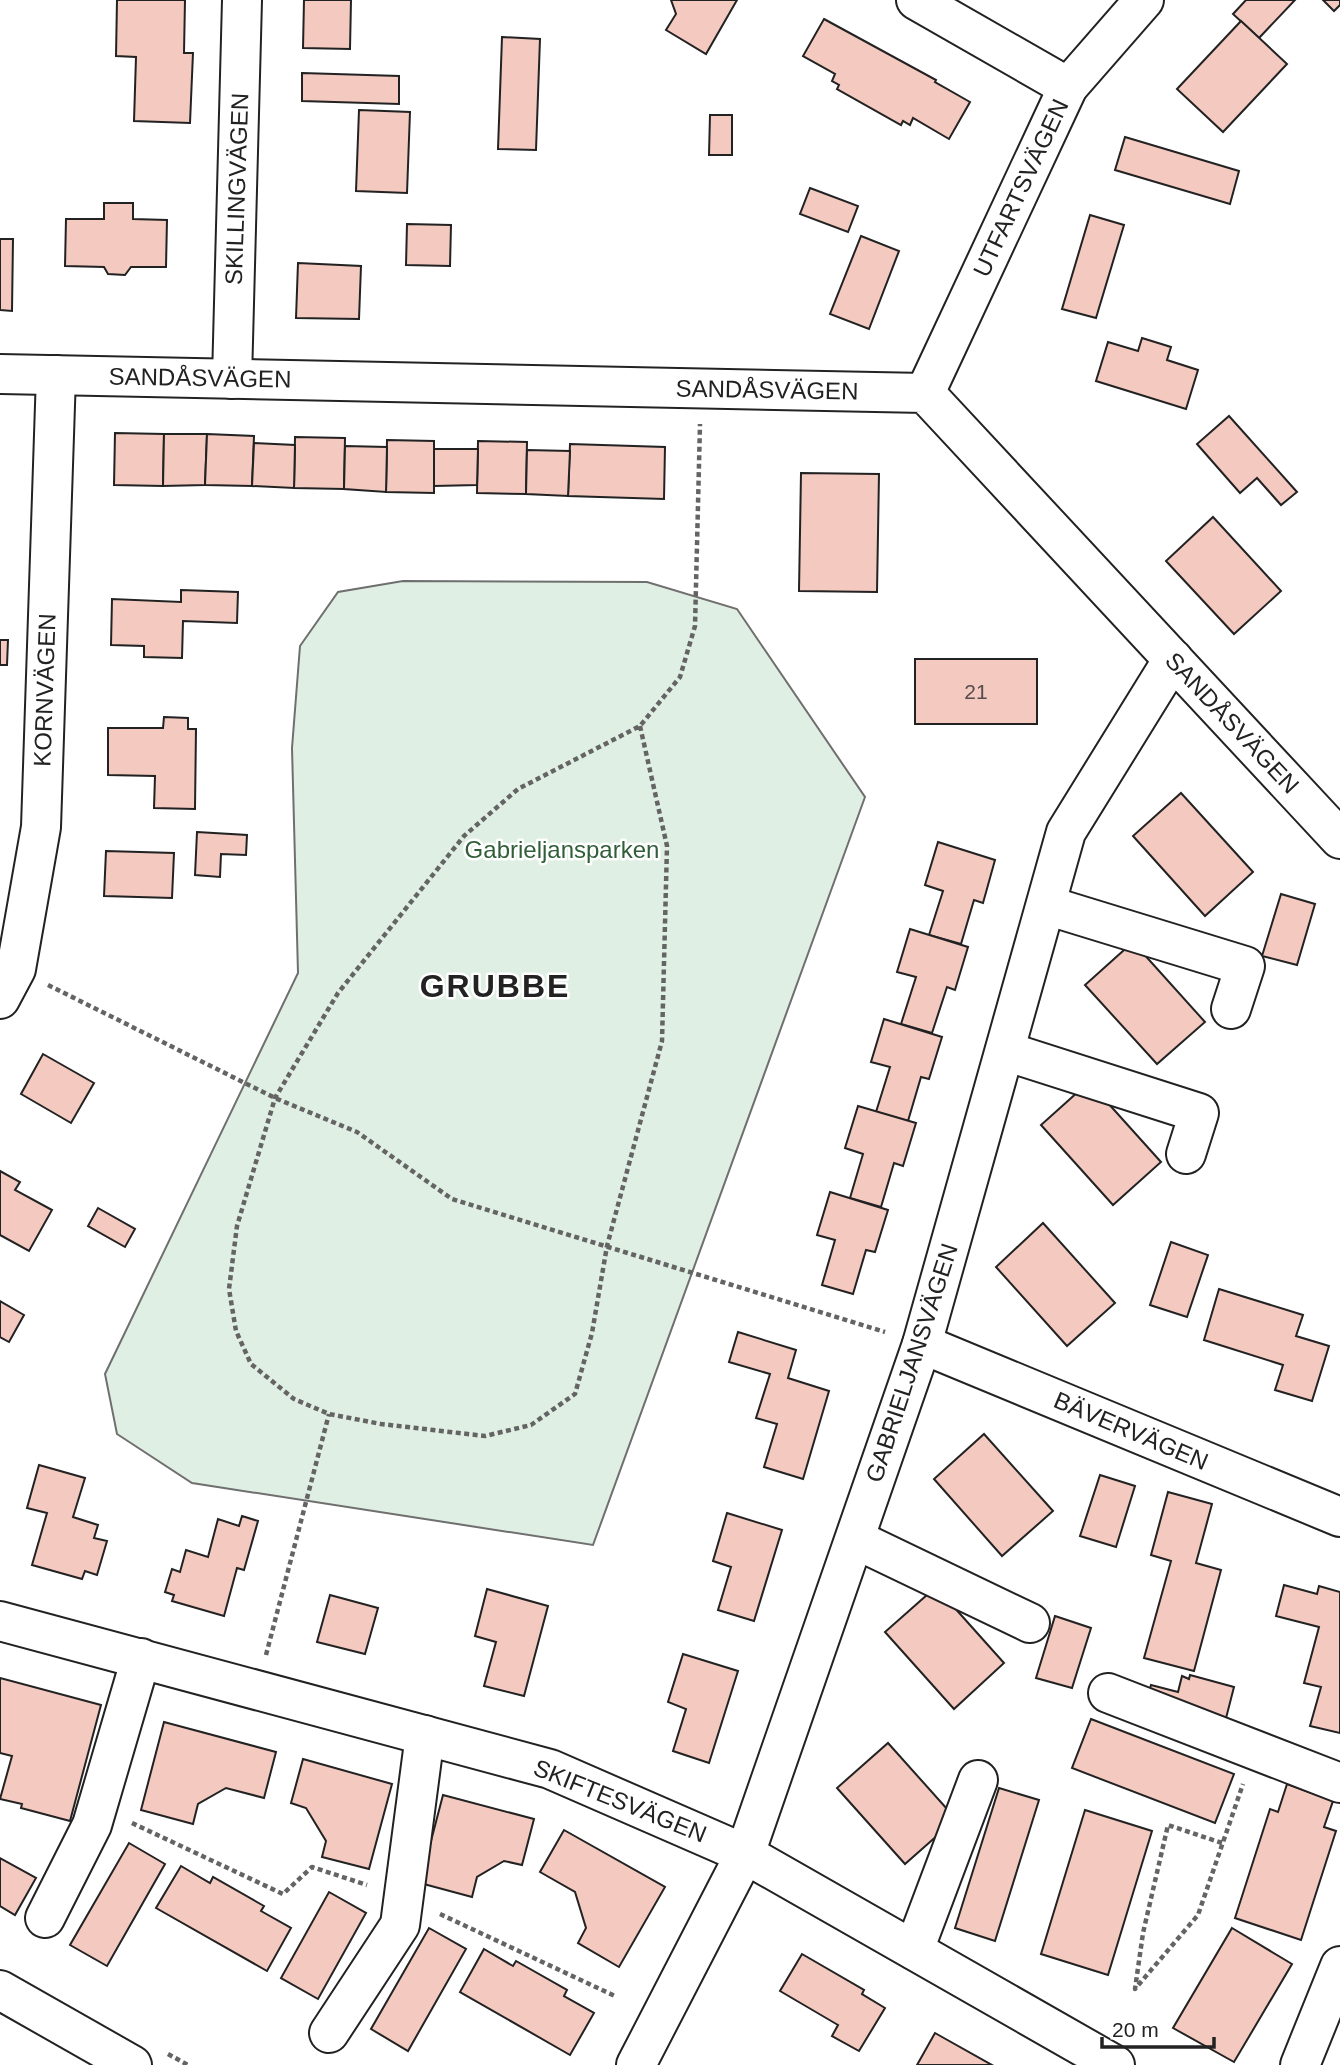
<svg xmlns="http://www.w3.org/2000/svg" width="1340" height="2065" viewBox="0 0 1340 2065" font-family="Arial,sans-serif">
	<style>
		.green { fill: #e0efe3; stroke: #6f6f6f; stroke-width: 2 }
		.building { fill: #f3c9c0; stroke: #222; stroke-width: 2 }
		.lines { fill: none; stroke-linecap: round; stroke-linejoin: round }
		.minor-casing { stroke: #222; stroke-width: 42 }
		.path { stroke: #646464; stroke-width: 4.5; stroke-dasharray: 5 3.5; stroke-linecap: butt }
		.minor { stroke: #fff; stroke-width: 38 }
		.labels { text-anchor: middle; stroke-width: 5; stroke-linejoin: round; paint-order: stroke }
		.number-label { font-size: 21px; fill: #564c4a }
		.street-label { font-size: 24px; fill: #222; stroke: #fff }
		.park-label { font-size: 24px; fill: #2f5e38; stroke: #fff }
		.district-label { font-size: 32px; font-weight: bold; letter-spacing: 2px; fill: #222; stroke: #fff }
	</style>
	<rect width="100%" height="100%" fill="#fff"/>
	<!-- green -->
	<path class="green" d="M403,581L647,582L737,609L865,797L593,1545L192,1483L117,1434L105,1374L298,973L292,748L300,646L338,592Z"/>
	<!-- building -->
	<g class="building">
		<path d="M117,0H185L184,53H193L190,123L134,121L136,57L116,56Z"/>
		<path d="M304,0H351L350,49L303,48Z"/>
		<path d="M671,0H737L706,54L666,30L676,14Z"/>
		<path d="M1246,0H1295L1259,38L1233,14Z"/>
		<path d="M1323,0H1340V5L1334,11Z"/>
		<path d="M824,19L936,80L935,82L970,102L949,139L913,118L910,125L903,121L901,125L837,89L839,85L832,81L835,74L803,56Z"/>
		<path d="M1241,21L1287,64L1223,132L1177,89Z"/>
		<path d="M502,37L540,39L536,150L498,149Z"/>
		<path d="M302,73L399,76V104L302,101Z"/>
		<path d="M359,110L410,112L407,193L356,191Z"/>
		<path d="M710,115H732V155H709Z"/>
		<path d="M1125,137L1239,171L1230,204L1115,170Z"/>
		<path d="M810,188L858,206L848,232L800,214Z"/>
		<path d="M104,203H133V219L167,220L166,267H131L125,275L108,274L104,267L65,266L66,219H104Z"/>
		<path d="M1090,215L1124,225L1096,318L1062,309Z"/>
		<path d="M407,224L451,225L450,266L406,265Z"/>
		<path d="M861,236L899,251L869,329L830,314Z"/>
		<path d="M0,239H13L12,311L0,310Z"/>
		<path d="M298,263L361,266L359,319L296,318Z"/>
		<path d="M1142,338L1171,347L1167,360L1198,370L1186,409L1096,381L1108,342L1138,351Z"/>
		<path d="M1229,416L1297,492L1281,505L1257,478L1240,493L1197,444Z"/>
		<path d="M115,433L164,434L163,486L114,485Z"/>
		<path d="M164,434H207L205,485L163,486Z"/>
		<path d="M207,434L254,436L252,486L205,485Z"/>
		<path d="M295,437L345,438L344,489L294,488Z"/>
		<path d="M387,440L434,441V493L386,492Z"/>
		<path d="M478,441L527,442L526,494L477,493Z"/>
		<path d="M254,443L295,445L294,488L252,486Z"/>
		<path d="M570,444L665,447L664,499L568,496Z"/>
		<path d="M345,446L387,447L386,492L344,489Z"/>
		<path d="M434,449H478L477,485L434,486Z"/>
		<path d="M527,450L570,451L568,496L526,494Z"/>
		<path d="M801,473L879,474L877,592L799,591Z"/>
		<path d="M1213,517L1281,591L1234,634L1166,561Z"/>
		<path d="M181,590L238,592L237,623L183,621L182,658L144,657V646L111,645L112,599L181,602Z"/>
		<path d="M0,640H8L7,665H0Z"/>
		<rect x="915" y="659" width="122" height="65"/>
		<path d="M164,717L188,718V729H196L195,809L154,808L155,776L108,775V728H163Z"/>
		<path d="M1181,793L1253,872L1205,916L1133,836Z"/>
		<path d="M197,832L247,835L246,855L221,854L220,877L195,875Z"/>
		<path d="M938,842L995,860L983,903L974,900L961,944L929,935L943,891L925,885Z"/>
		<path d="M106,851L174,853L172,898L104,896Z"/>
		<path d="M1281,894L1315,904L1297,965L1262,956Z"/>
		<path d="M910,929L968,947L955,990L947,987L932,1033L901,1024L916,977L897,972Z"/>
		<path d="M1133,942L1205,1022L1157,1064L1085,985Z"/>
		<path d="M884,1019L942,1037L929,1079L921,1077L908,1121L876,1112L890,1067L871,1062Z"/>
		<path d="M43,1054L94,1083L71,1123L21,1094Z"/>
		<path d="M1089,1082L1161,1162L1113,1205L1041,1125Z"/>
		<path d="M858,1106L916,1123L903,1166L894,1163L881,1207L850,1198L863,1154L845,1148Z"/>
		<path d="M0,1171L20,1182L15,1190L52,1210L29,1251L0,1235Z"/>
		<path d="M830,1192L888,1210L875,1252L866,1250L853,1294L822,1285L835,1240L817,1235Z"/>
		<path d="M98,1208L135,1229L125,1247L88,1226Z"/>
		<path d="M1043,1223L1115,1303L1067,1346L996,1267Z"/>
		<path d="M1171,1242L1208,1255L1187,1317L1150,1305Z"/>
		<path d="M1219,1289L1303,1315L1296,1336L1329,1346L1312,1401L1275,1390L1283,1365L1204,1340Z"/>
		<path d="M0,1301L24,1315L9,1342L0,1337Z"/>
		<path d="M738,1332L796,1350L788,1378L829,1391L803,1479L764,1467L777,1424L756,1418L770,1374L729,1362Z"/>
		<path d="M984,1434L1053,1511L1002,1556L934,1479Z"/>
		<path d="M39,1465L85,1478L73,1517L98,1525L94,1538L107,1541L97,1575L85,1571L82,1579L32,1565L47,1513L27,1508Z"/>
		<path d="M1100,1475L1135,1486L1116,1547L1080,1536Z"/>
		<path d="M1168,1492L1212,1504L1196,1563L1221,1570L1194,1671L1144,1658L1171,1561L1151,1555Z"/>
		<path d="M727,1513L782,1530L754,1621L718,1610L731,1567L713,1561Z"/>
		<path d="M242,1516L258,1521L244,1570L237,1568L224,1616L172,1601L174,1595L165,1592L172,1569L180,1572L186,1550L208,1557L218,1519L239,1526Z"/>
		<path d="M1284,1585L1317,1594L1319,1586L1340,1592V1733L1310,1726L1321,1687L1304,1683L1319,1627L1276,1616Z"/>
		<path d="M936,1587L1004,1663L954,1709L885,1632Z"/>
		<path d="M487,1589L548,1606L524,1696L484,1686L496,1642L475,1636Z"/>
		<path d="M330,1595L378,1608L365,1654L317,1642Z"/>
		<path d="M1055,1616L1091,1628L1072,1688L1036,1678Z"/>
		<path d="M683,1654L738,1671L709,1763L673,1751L686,1709L668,1702Z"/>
		<path d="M1190,1675L1234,1687L1224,1726L1147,1698L1151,1685L1178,1692L1182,1676L1189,1679Z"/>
		<path d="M0,1678L101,1705L70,1821L21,1808L22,1804L0,1799L12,1756L0,1753Z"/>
		<path d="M1091,1719L1234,1774L1215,1823L1072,1768Z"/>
		<path d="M164,1722L276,1752L264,1798L226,1788L198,1804L193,1824L141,1810Z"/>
		<path d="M888,1743L956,1819L905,1864L837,1788Z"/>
		<path d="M303,1759L392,1784L369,1869L322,1857L326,1841L306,1808L291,1803Z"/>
		<path d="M1287,1784L1333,1801L1324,1827L1336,1831L1301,1940L1235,1918L1270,1809L1278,1812Z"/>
		<path d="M999,1788L1039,1800L995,1941L955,1928Z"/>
		<path d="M443,1795L534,1819L522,1865L504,1861L477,1877L472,1897L420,1883Z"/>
		<path d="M1085,1810L1152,1831L1108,1975L1041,1954Z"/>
		<path d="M564,1830L665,1887L619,1967L578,1943L586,1928L575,1892L540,1872Z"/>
		<path d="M129,1843L165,1864L107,1966L70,1945Z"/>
		<path d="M0,1858L36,1878L15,1915L0,1906Z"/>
		<path d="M181,1866L210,1883L213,1877L264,1906L261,1911L291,1928L267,1971L156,1908Z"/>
		<path d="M329,1892L366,1913L318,1999L281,1978Z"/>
		<path d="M429,1928L466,1949L408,2051L371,2029Z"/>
		<path d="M1232,1928L1292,1964L1234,2062L1173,2028Z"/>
		<path d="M484,1949L513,1966L516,1961L567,1990L564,1996L594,2013L570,2055L460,1992Z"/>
		<path d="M802,1954L864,1990L862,1994L885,2008L859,2051L832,2036L838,2025L780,1991Z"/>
		<path d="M935,2033L992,2065H917Z"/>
	</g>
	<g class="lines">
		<!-- minor casing -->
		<g class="minor-casing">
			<g id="minor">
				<path d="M916,0L1068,87"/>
				<path d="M0,374L925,393L1340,839"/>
				<path d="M232,379L242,0"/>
				<path d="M925,393L1068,87L1144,0"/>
				<path d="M1046,905L1245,966L1231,1009"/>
				<path d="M0,999L16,969L41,827L56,375"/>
				<path d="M1005,1051L1199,1113L1186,1154"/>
				<path d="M922,1344L1340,1517"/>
				<path d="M855,1539L1030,1623"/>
				<path d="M0,1621L550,1769L745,1854L1115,2065"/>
				<path d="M1108,1693L1340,1783"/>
				<path d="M45,1918L92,1825L141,1658"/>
				<path d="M914,1950L978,1780"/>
				<path d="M0,1990L132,2065"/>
				<path d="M329,2033L400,1925L425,1735"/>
				<path d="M636,2065L745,1854L922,1344L1066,832L1173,659"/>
				<path d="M1300,2065L1340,1966"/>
			</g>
		</g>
		<!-- path -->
		<g class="path">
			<path d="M640,726L667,846L662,1041L607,1246L592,1333L575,1394L531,1425L485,1436L381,1424L329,1414L294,1399L251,1364L236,1331L229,1289L237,1226L275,1098L338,993L464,836L518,789L640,726L680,677L695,626L700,424"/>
			<path d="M48,985L275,1098L357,1132L452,1199L885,1332"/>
			<path d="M266,1655L329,1414"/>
			<path d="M132,1823L283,1894L312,1867L367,1885"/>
			<path d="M1222,1843L1168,1825L1143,1933L1135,1989L1198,1915L1243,1784"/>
			<path d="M440,1914L617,1997"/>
			<path d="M168,2054L188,2065"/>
		</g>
		<!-- minor -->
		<use href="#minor" class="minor"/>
	</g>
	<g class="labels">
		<!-- number labels -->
		<g class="number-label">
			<text x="976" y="699">21</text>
		</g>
		<!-- street labels -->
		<g class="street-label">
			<text transform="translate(1021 188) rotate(-65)" y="8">UTFARTSVÄGEN</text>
			<text transform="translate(237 189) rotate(-88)" y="8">SKILLINGVÄGEN</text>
			<text transform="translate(200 378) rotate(1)" y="8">SANDÅSVÄGEN</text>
			<text transform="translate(767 390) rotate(1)" y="8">SANDÅSVÄGEN</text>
			<text transform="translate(45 690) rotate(-88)" y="8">KORNVÄGEN</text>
			<text transform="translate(1232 723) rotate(47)" y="8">SANDÅSVÄGEN</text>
			<text transform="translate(912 1363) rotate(-72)" y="8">GABRIELJANSVÄGEN</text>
			<text transform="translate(1131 1431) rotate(23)" y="8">BÄVERVÄGEN</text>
			<text transform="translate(620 1801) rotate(22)" y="8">SKIFTESVÄGEN</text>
		</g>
		<!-- park labels -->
		<g class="park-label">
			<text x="562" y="858">Gabrieljansparken</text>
		</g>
		<!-- district labels -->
		<g class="district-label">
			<text x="495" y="997">GRUBBE</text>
		</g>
	</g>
	<!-- scale -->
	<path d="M1102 2037v10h112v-10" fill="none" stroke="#222222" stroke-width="3.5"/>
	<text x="1112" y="2037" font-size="21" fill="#222222" stroke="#ffffff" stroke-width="5" paint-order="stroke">20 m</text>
</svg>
